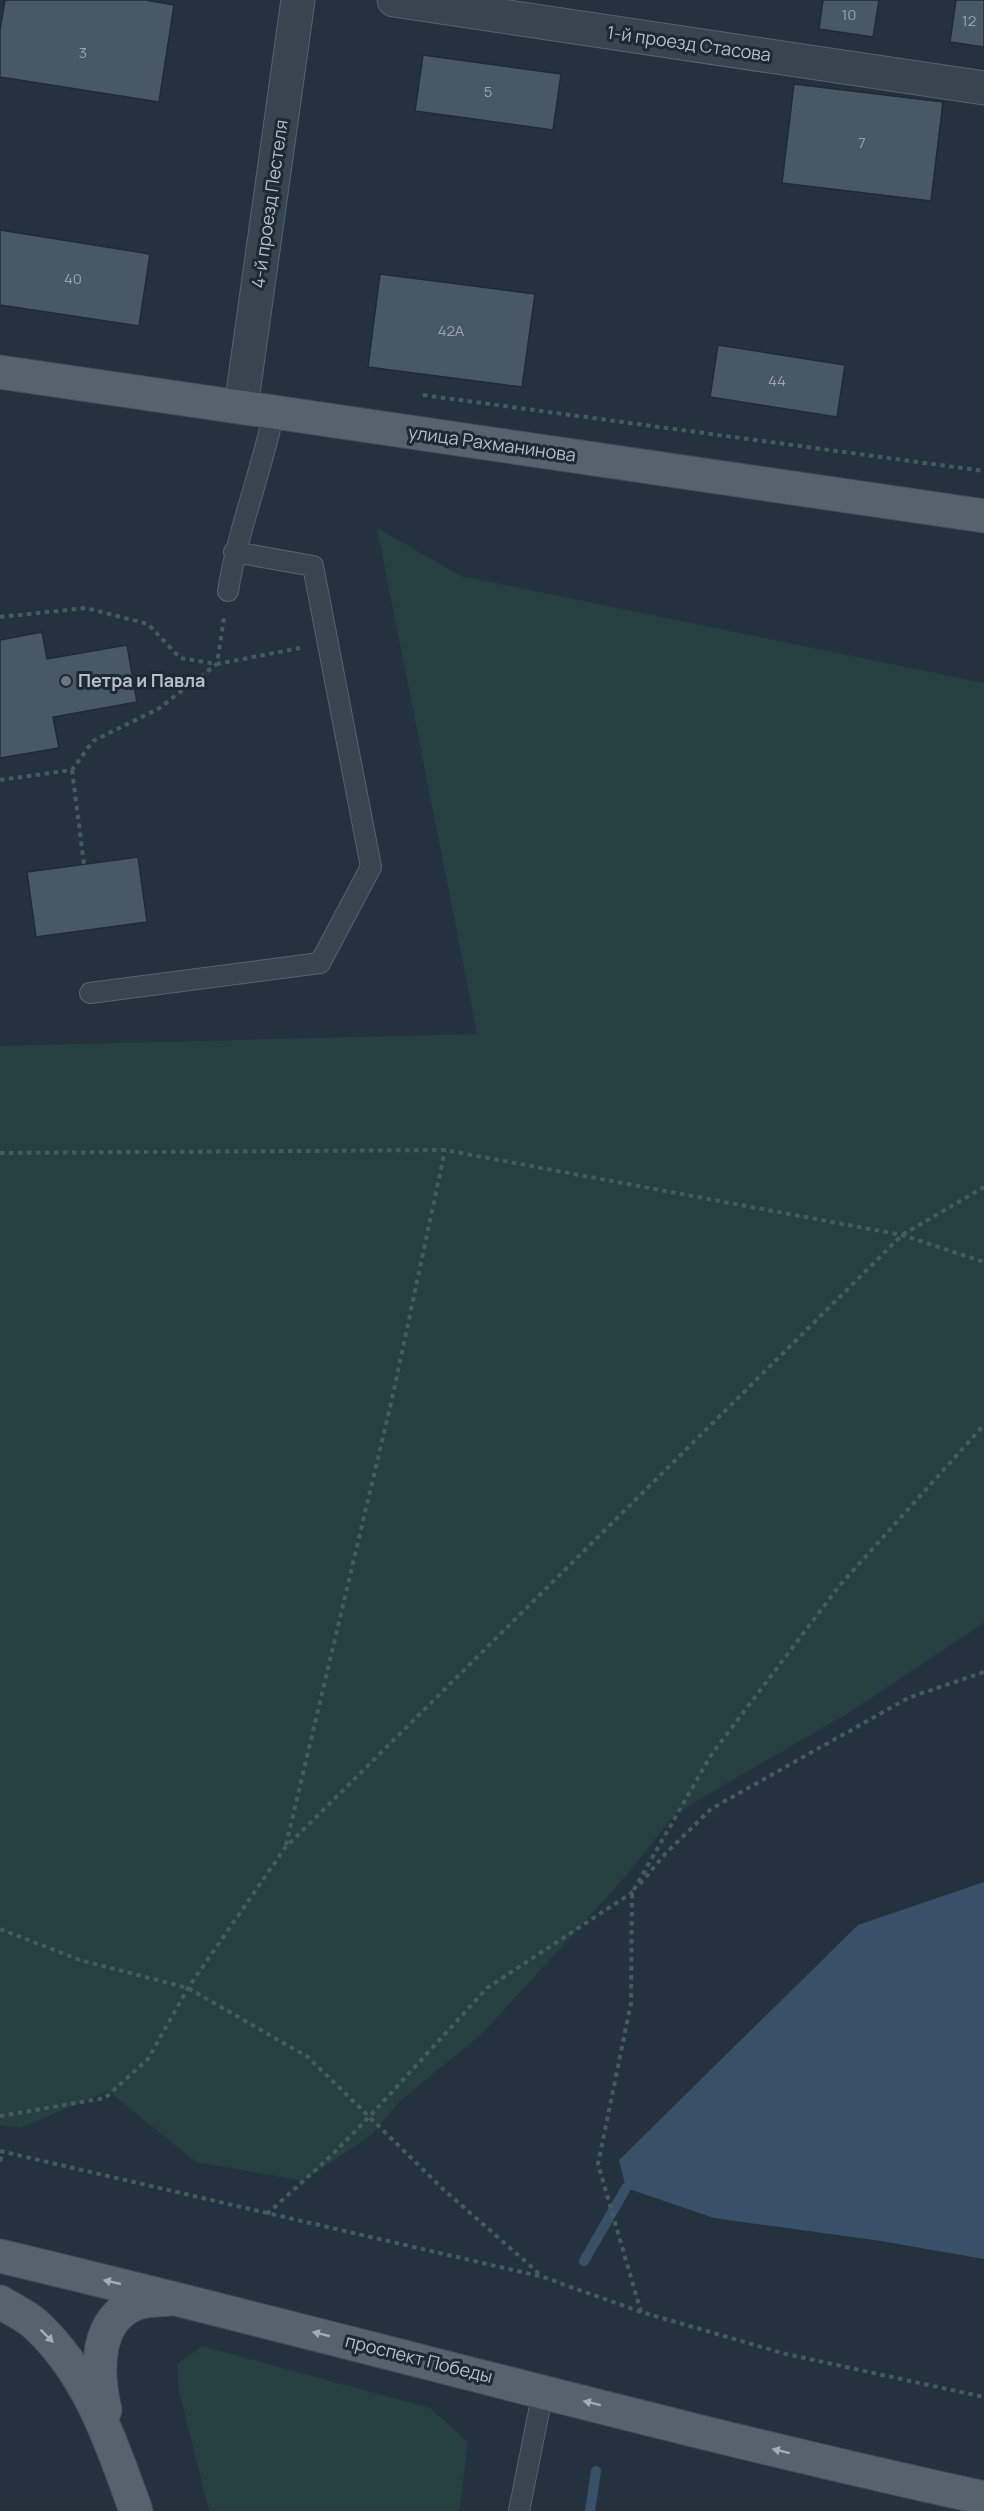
<svg xmlns="http://www.w3.org/2000/svg" width="984" height="2511" viewBox="0 0 984 2511" font-family="Manrope,sans-serif">
	<style>
		.green { fill: #263f40 }
		.water { fill: #395168 }
		.lines { fill: none; stroke-linecap: round; stroke-linejoin: round }
		.stream { stroke: #395168; stroke-width: 10 }
		.building { fill: #485865; stroke: #1f2b36; stroke-width: 1.5 }
		.service-casing { stroke: #56626d; stroke-width: 22 }
		.minor-casing { stroke: #56626d; stroke-width: 35 }
		.primary-casing { stroke: #424d58; stroke-width: 35 }
		.path { stroke: #445c5c; stroke-width: 4; stroke-dasharray: 4.5 4.5; stroke-linecap: butt }
		.service { stroke: #38444f; stroke-width: 20 }
		.minor { stroke: #38444f; stroke-width: 33 }
		.primary { stroke: #56636f; stroke-width: 33 }
		.oneway { fill: #a2adb8 }
		.worship-dot { fill: #6b7280; stroke: #1d2934; stroke-width: 2 }
		.labels { text-anchor: middle; stroke-width: 6; stroke-linejoin: round; paint-order: stroke }
		.number-label { font-size: 15px; fill: #9aa5b1 }
		.street-label { font-size: 18px; fill: #b5bfca; stroke: #1d2934 }
		.poi-label { font-size: 18px; font-weight: bold; fill: #b5bfca; stroke: #1d2934; text-anchor: start }
	</style>
	<rect width="100%" height="100%" fill="#24323f"/>
	<!-- green -->
	<g class="green">
		<path d="M377,528L461,576L984,683V1623L855,1709L676,1813L626,1876L482,2034L401,2100L372,2134L304,2181L196,2162L108,2091L20,2128L0,2125V1046L477,1034Z"/>
		<path d="M202,2346L430,2408L468,2442L460,2508L457,2511H209L179,2391L177,2364Z"/>
	</g>
	<!-- water -->
	<path class="water" d="M984,1882V2259L881,2241L714,2218L626,2188L619,2160L858,1925Z"/>
	<g class="lines">
		<!-- stream -->
		<g class="stream">
			<path d="M584,2261L626,2188"/>
			<path d="M590,2511L596,2471"/>
		</g>
	</g>
	<!-- building -->
	<g class="building">
		<path d="M5,0H145L174,5L159,102L0,77V30Z"/>
		<path d="M823,0H879L873,37L819,29Z"/>
		<path d="M956,0H984V47L950,42Z"/>
		<path d="M423,55L561,74L553,130L415,111Z"/>
		<path d="M794,84L943,102L931,201L782,183Z"/>
		<path d="M0,230L150,254L139,326L0,305Z"/>
		<path d="M380,274L535,294L522,387L368,367Z"/>
		<path d="M718,345L845,365L837,417L710,397Z"/>
		<path d="M42,632L47,659L127,645L137,702L53,717L59,748L0,758V640Z"/>
		<path d="M138,857L147,922L36,937L27,872Z"/>
	</g>
	<g class="lines">
		<!-- service casing -->
		<g class="service-casing">
			<g id="service">
				<path d="M228,591C238,530 261,473 274,412"/>
				<path d="M90,993L320,963L371,867L313,566L234,552"/>
				<path d="M519,2511L543,2391"/>
			</g>
		</g>
		<!-- minor casing -->
		<g class="minor-casing">
			<g id="minor">
				<path d="M394,0L984,88"/>
				<path d="M241,407L298,0"/>
			</g>
		</g>
		<!-- primary casing -->
		<g class="primary-casing">
			<g id="primary">
				<path d="M0,372L984,516"/>
				<path d="M0,2256C329,2334 654,2426 984,2498"/>
				<path d="M0,2302C11,2309 25,2315 35,2324C89,2373 112,2444 136,2511"/>
				<path d="M105,2410C96,2372 94,2315 141,2302C150,2300 160,2300 169,2299"/>
			</g>
		</g>
		<!-- path -->
		<g class="path">
			<path d="M423,395L984,471"/>
			<path d="M0,617L86,608L148,624L180,658L217,664L300,648"/>
			<path d="M72,770L84,864"/>
			<path d="M0,780L72,770L93,741L158,709L217,664L224,618"/>
			<path d="M0,1153L445,1150L902,1235L984,1262"/>
			<path d="M286,1845L392,1399L445,1150"/>
			<path d="M640,1884L665,1854L711,1809L908,1698L984,1672"/>
			<path d="M0,1929L80,1960L188,1988L308,2057L443,2189L542,2276"/>
			<path d="M0,2116L105,2098L148,2059L188,1988L285,1848L902,1235L984,1187"/>
			<path d="M0,2151L543,2277L641,2312L786,2354L984,2397"/>
			<path d="M0,2161L3,2152"/>
			<path d="M267,2214L332,2155L369,2117L487,1988L633,1892"/>
			<path d="M641,2312L598,2164L631,2003L632,1893L711,1755L840,1585L984,1425"/>
		</g>
		<!-- service -->
		<use href="#service" class="service"/>
		<!-- minor -->
		<use href="#minor" class="minor"/>
		<!-- primary -->
		<use href="#primary" class="primary"/>
	</g>
	<!-- one-way arrows -->
	<defs><path id="oneway-solid" d="M-6-.8H1V-3.2L6.5 0L1 3.2V.8H-6Z" transform="scale(1.5)"/></defs>
	<g class="oneway">
		<use href="#oneway-solid" transform="translate(112 2282) rotate(-167)"/>
		<use href="#oneway-solid" transform="translate(321 2334) rotate(-166)"/>
		<use href="#oneway-solid" transform="translate(47 2336) rotate(45)"/>
		<use href="#oneway-solid" transform="translate(592 2403) rotate(-166)"/>
		<use href="#oneway-solid" transform="translate(781 2451) rotate(-166)"/>
	</g>
	<!-- markers -->
	<circle class="worship-dot" cx="66" cy="681" r="6"/>
	<g class="labels">
		<!-- number labels -->
		<g class="number-label">
			<text x="849" y="20">10</text>
			<text x="969" y="26">12</text>
			<text x="83" y="58">3</text>
			<text x="488" y="97">5</text>
			<text x="862" y="148">7</text>
			<text x="73" y="284">40</text>
			<text x="451" y="336">42А</text>
			<text x="777" y="386">44</text>
		</g>
		<!-- street labels -->
		<g class="street-label">
			<text transform="translate(689 44) rotate(8)" y="6">1-й проезд Стасова</text>
			<text transform="translate(270 204) rotate(-82)" y="6">4-й проезд Пестеля</text>
			<text transform="translate(492 444) rotate(8)" y="6">улица Рахманинова</text>
			<text transform="translate(419 2359) rotate(14)" y="6">проспект Победы</text>
		</g>
		<!-- poi labels -->
		<g class="poi-label">
			<text x="78" y="687">Петра и Павла</text>
		</g>
	</g>
</svg>
